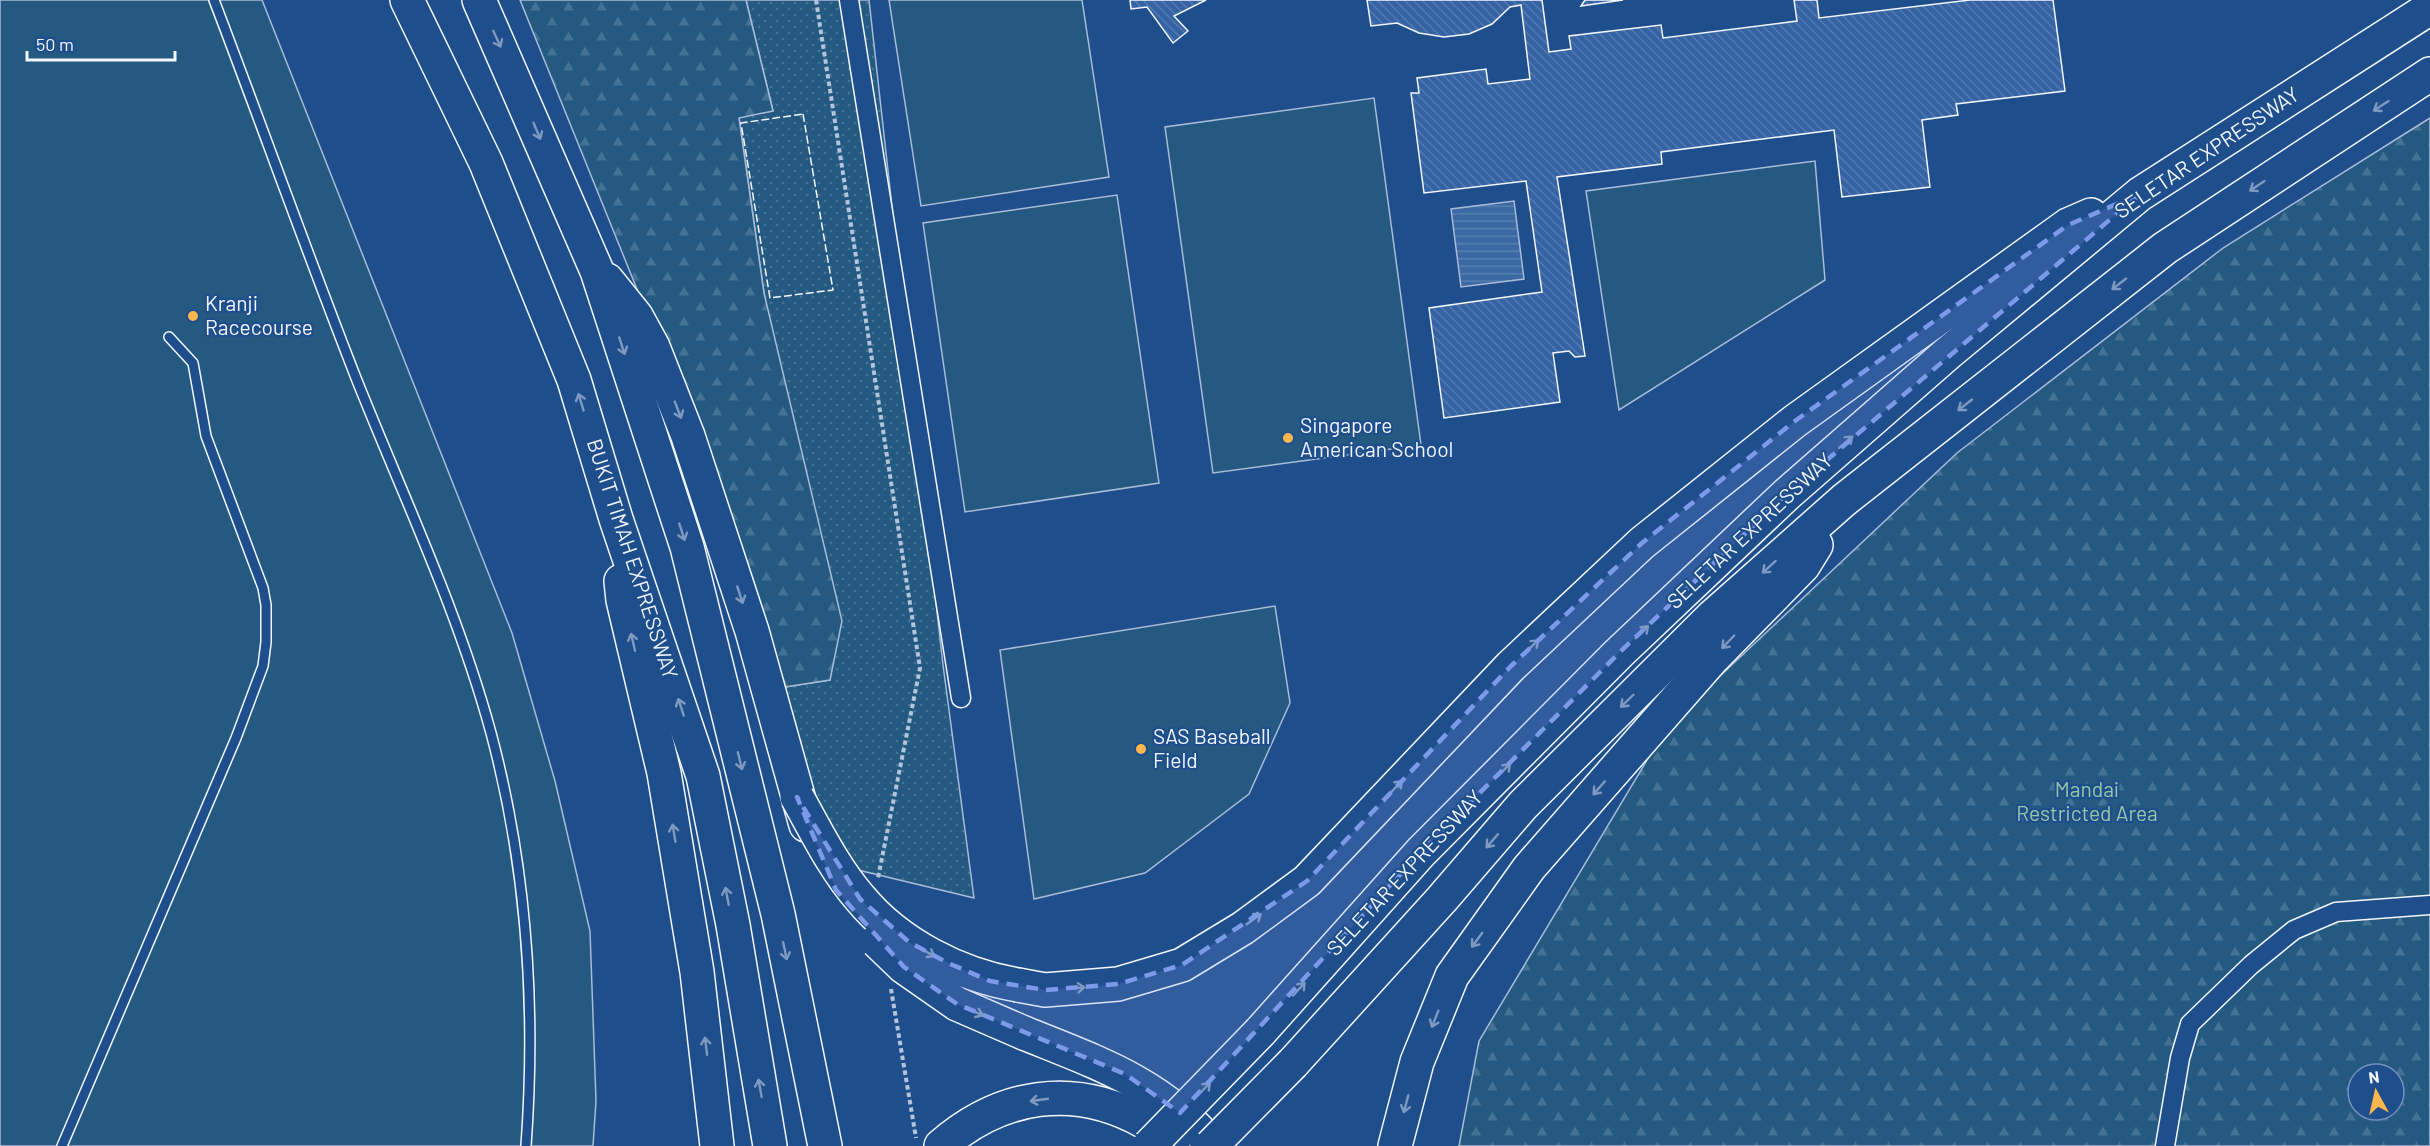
<svg xmlns="http://www.w3.org/2000/svg" width="2430" height="1146" viewBox="0 0 2430 1146" font-family="Barlow,sans-serif">
	<style>
		.grass { fill: url(#grass-dots); stroke: #a8bbd7; stroke-width: 1.5 }
		.forest { fill: url(#forest-firs); stroke: #a8bbd7; stroke-width: 1.5; fill-rule: evenodd }
		.green { fill: #245a82; stroke: #a8bbd7; stroke-width: 1.5 }
		.water { fill: url(#water-rules); stroke: #a8bbd7; stroke-width: 1.5 }
		.building { fill: url(#building-back-hatch); stroke: #f2f6ff; stroke-width: 1.5 }
		.lines { fill: none; stroke-linecap: round; stroke-linejoin: round }
		.lane-casing { stroke: #f2f6ff; stroke-width: 12 }
		.street-casing { stroke: #f2f6ff; stroke-width: 21 }
		.highway-casing { stroke: #f2f6ff; stroke-width: 36 }
		.path { stroke: #b3c4dc; stroke-width: 4; stroke-dasharray: 4.5 3; stroke-linecap: butt }
		.lane { stroke: #1f4e8c; stroke-width: 9 }
		.street { stroke: #1f4e8c; stroke-width: 18 }
		.highway { stroke: #1f4e8c; stroke-width: 33 }
		.highway-bridge-casing { stroke: #f2f6ff; stroke-width: 36; stroke-linecap: butt }
		.highway-bridge { stroke: #1f4e8c; stroke-width: 33 }
		.fence { stroke: #f2f6ff; stroke-width: 1.5; stroke-dasharray: 8 3; stroke-linecap: butt }
		.oneway { stroke: #7e9ac0 }
		.marked { fill: #7d9aea; fill-opacity: 0.2; stroke: #7d9aea; stroke-width: 4.5; stroke-dasharray: 12 8; stroke-linejoin: round }
		.poi-dot { fill: #ffb74d; stroke: #1f4e8c; stroke-width: 2 }
		.labels { text-anchor: middle; stroke-width: 4.5; stroke-linejoin: round; paint-order: stroke }
		.street-label { font-size: 21px; fill: #f2f6ff; stroke: #1f4e8c }
		.poi-label { font-size: 21px; fill: #f2f6ff; stroke: #1f4e8c; text-anchor: start }
		.park-label { font-size: 21px; fill: #97c8a6; stroke: #1f4e8c }
	</style>
	<defs>
		<pattern id="grass-dots" width="8" height="8" patternUnits="userSpaceOnUse" patternTransform="scale(1.5)"><rect width="8" height="8" fill="#245a82"/><path d="M2 2h.1M6 6h.1" fill="none" stroke="#447295" stroke-width="1.8" stroke-linecap="round"/></pattern>
		<pattern id="forest-firs" width="22" height="20" patternUnits="userSpaceOnUse" patternTransform="scale(1.5)"><rect width="22" height="20" fill="#245a82"/><path d="M5 1l3.5 6h-7zM16 11l3.5 6h-7z" fill="#447295"/></pattern>
		<pattern id="water-rules" width="6" height="5" patternUnits="userSpaceOnUse" patternTransform="scale(1.5)"><rect width="6" height="5" fill="#3b69a3"/><path d="M0 2.5h6" fill="none" stroke="#587fb1"/></pattern>
		<pattern id="building-back-hatch" width="6" height="6" patternUnits="userSpaceOnUse" patternTransform="scale(1.5)"><rect width="6" height="6" fill="#3563a3"/><path d="M-1 5l2 2M0 0l6 6M5-1l2 2" fill="none" stroke="#537ab1"/></pattern>
	</defs>
	<rect width="100%" height="100%" fill="#1f4e8c"/>
	<!-- grass -->
	<path class="grass" d="M746,0H869L943,665L974,898L858,870L808,788L785,687L830,680L764,293L739,117L773,111Z"/>
	<!-- forest -->
	<g class="forest">
		<path d="M520,0H746L773,111L739,118L764,293L842,621L830,680L785,687L715,482Z"/>
		<path d="M2430,118V1146H1459L1479,1041L1668,725L1957,453L2223,248ZM2358,1074H2394V1110H2358Z"/>
	</g>
	<!-- green -->
	<g class="green">
		<path d="M0,0H262L512,633L555,781L590,931L596,1101L593,1146H0Z"/>
		<path d="M889,0H1082L1109,177L921,206Z"/>
		<path d="M1374,98L1421,445L1213,473L1165,127Z"/>
		<path d="M1815,161L1825,280L1619,410L1586,191Z"/>
		<path d="M1117,195L1159,483L965,512L923,223Z"/>
		<path d="M1275,606L1290,703L1249,794L1145,873L1034,899L1000,650Z"/>
	</g>
	<!-- water -->
	<path class="water" d="M1514,201L1524,279L1461,287L1451,209Z"/>
	<!-- building -->
	<g class="building">
		<path d="M1130,0H1206L1174,16L1188,31L1173,43L1147,7L1131,9Z"/>
		<path d="M1367,0H1542L1549,52L1571,49L1569,36L1661,25L1663,38L1797,21L1794,0H1817L1819,18L1970,0H2053L2065,91L1956,104L1958,115L1922,120L1930,187L1842,197L1834,130L1661,152L1662,164L1557,177L1585,356L1575,357L1569,351L1553,353L1560,402L1444,418L1429,308L1542,292L1526,181L1424,193L1411,93H1419L1417,78L1486,69L1488,84L1530,79L1521,5L1510,7L1492,24L1469,34L1444,37L1419,33L1397,23L1371,26Z"/>
		<path d="M1585,0H1623L1581,6Z"/>
	</g>
	<g class="lines">
		<!-- lane casing -->
		<g class="lane-casing">
			<g id="lane">
				<path d="M214,0C262,126 307,253 356,378C403,496 458,611 491,733C527,868 536,1008 526,1146"/>
				<path d="M62,1146L236,738L263,666L266,642V605L263,588L206,436L193,363L169,337"/>
			</g>
		</g>
		<!-- street casing -->
		<g class="street-casing">
			<g id="street">
				<path d="M849,0L961,698"/>
				<path d="M2165,1146L2180,1058L2190,1024L2251,965L2294,930L2336,912L2430,905"/>
			</g>
		</g>
		<!-- highway casing -->
		<g class="highway-casing">
			<g id="highway">
				<path d="M407,0L486,163L574,380L616,519L703,776L733,925L770,1146"/>
				<path d="M479,0L597,271L687,547L778,914L825,1146"/>
				<path d="M607,280L636,316L653,347L688,436L752,631L806,825"/>
				<path d="M621,581L623,600L664,773L697,972L717,1146"/>
				<path d="M1018,985L1045,990L1118,984L1182,965L1243,928L1307,881L1511,666L1642,543L1795,421L2068,225L2091,215"/>
				<path d="M1260,1032L1421,852L1619,653L1787,494L1947,354L2140,194L2430,8"/>
				<path d="M1024,1033C1098,1063 1160,1083 1213,1146"/>
				<path d="M1293,1063L1442,899L1523,805L1713,616L1844,500L2165,248L2430,74"/>
				<path d="M941,1146C1001,1094 1074,1082 1145,1122C1155,1128 1164,1138 1173,1146"/>
				<path d="M1395,1146L1417,1062L1452,976L1529,868L1712,659L1803,566L1816,545"/>
			</g>
		</g>
		<!-- path -->
		<g class="path">
			<path d="M816,0L920,668L878,878"/>
			<path d="M891,989L916,1138"/>
		</g>
		<!-- lane -->
		<use href="#lane" class="lane"/>
		<!-- street -->
		<use href="#street" class="street"/>
		<!-- highway -->
		<use href="#highway" class="highway"/>
		<!-- highway-bridge casing -->
		<g class="highway-bridge-casing">
			<g id="highway-bridge">
				<path d="M797,797C816,831 834,868 860,898C898,944 959,975 1018,985"/>
				<path d="M877,941L904,967L957,1004L1024,1033"/>
				<path d="M1149,1146L1260,1032"/>
				<path d="M1211,1146L1293,1063"/>
			</g>
		</g>
		<!-- highway-bridge -->
		<use href="#highway-bridge" class="highway-bridge"/>
		<!-- fence -->
		<path class="fence" d="M803,114L833,290L770,298L741,123Z"/>
	</g>
	<!-- one-way arrows -->
	<defs><path id="oneway-shaft" d="M-6 0H5M1.5-3L5.5 0L1.5 3" fill="none" stroke-width="1.6" stroke-linecap="round" stroke-linejoin="round" transform="scale(1.5)"/></defs>
	<g class="oneway">
		<use href="#oneway-shaft" transform="translate(497 39) rotate(65)"/>
		<use href="#oneway-shaft" transform="translate(2381 106) rotate(147)"/>
		<use href="#oneway-shaft" transform="translate(537 131) rotate(67)"/>
		<use href="#oneway-shaft" transform="translate(2257 186) rotate(146)"/>
		<use href="#oneway-shaft" transform="translate(2119 284) rotate(142)"/>
		<use href="#oneway-shaft" transform="translate(622 346) rotate(72)"/>
		<use href="#oneway-shaft" transform="translate(581 402) rotate(-107)"/>
		<use href="#oneway-shaft" transform="translate(1965 405) rotate(142)"/>
		<use href="#oneway-shaft" transform="translate(678 410) rotate(69)"/>
		<use href="#oneway-shaft" transform="translate(1846 442) rotate(-41)"/>
		<use href="#oneway-shaft" transform="translate(682 532) rotate(72)"/>
		<use href="#oneway-shaft" transform="translate(1769 567) rotate(138)"/>
		<use href="#oneway-shaft" transform="translate(740 595) rotate(72)"/>
		<use href="#oneway-shaft" transform="translate(1642 632) rotate(-44)"/>
		<use href="#oneway-shaft" transform="translate(633 642) rotate(-103)"/>
		<use href="#oneway-shaft" transform="translate(1728 642) rotate(134)"/>
		<use href="#oneway-shaft" transform="translate(1532 646) rotate(-43)"/>
		<use href="#oneway-shaft" transform="translate(1627 701) rotate(136)"/>
		<use href="#oneway-shaft" transform="translate(681 707) rotate(-108)"/>
		<use href="#oneway-shaft" transform="translate(740 761) rotate(76)"/>
		<use href="#oneway-shaft" transform="translate(1504 770) rotate(-45)"/>
		<use href="#oneway-shaft" transform="translate(1396 787) rotate(-46)"/>
		<use href="#oneway-shaft" transform="translate(1599 788) rotate(131)"/>
		<use href="#oneway-shaft" transform="translate(674 833) rotate(-99)"/>
		<use href="#oneway-shaft" transform="translate(1492 841) rotate(131)"/>
		<use href="#oneway-shaft" transform="translate(727 896) rotate(-101)"/>
		<use href="#oneway-shaft" transform="translate(1254 919) rotate(-36)"/>
		<use href="#oneway-shaft" transform="translate(1477 940) rotate(126)"/>
		<use href="#oneway-shaft" transform="translate(785 951) rotate(78)"/>
		<use href="#oneway-shaft" transform="translate(927 952) rotate(29)"/>
		<use href="#oneway-shaft" transform="translate(1076 988) rotate(-5)"/>
		<use href="#oneway-shaft" transform="translate(1299 989) rotate(-48)"/>
		<use href="#oneway-shaft" transform="translate(975 1012) rotate(23)"/>
		<use href="#oneway-shaft" transform="translate(1435 1019) rotate(112)"/>
		<use href="#oneway-shaft" transform="translate(706 1046) rotate(-97)"/>
		<use href="#oneway-shaft" transform="translate(760 1088) rotate(-100)"/>
		<use href="#oneway-shaft" transform="translate(1204 1089) rotate(-46)"/>
		<use href="#oneway-shaft" transform="translate(1039 1100) rotate(172)"/>
		<use href="#oneway-shaft" transform="translate(1406 1104) rotate(105)"/>
	</g>
	<!-- marked area -->
	<path class="marked" d="M2140,194L1787,494L1619,653L1421,852L1180,1113L1125,1074L957,1004L904,967L836,890L797,797L860,899L909,942L948,963L990,981L1045,990L1118,984L1182,965L1307,881L1511,666L1642,543L1795,421L2068,225Z"/>
	<!-- markers -->
	<g class="poi-dot">
		<circle cx="193" cy="316" r="6"/>
		<circle cx="1288" cy="438" r="6"/>
		<circle cx="1141" cy="749" r="6"/>
	</g>
	<g class="labels">
		<!-- street labels -->
		<g class="street-label">
			<text transform="translate(2207 153) rotate(-34)" y="7">SELETAR EXPRESSWAY</text>
			<text transform="translate(1750 531) rotate(-43)" y="7">SELETAR EXPRESSWAY</text>
			<text transform="translate(632 559) rotate(72)" y="7">BUKIT TIMAH EXPRESSWAY</text>
			<text transform="translate(1405 873) rotate(-47)" y="7">SELETAR EXPRESSWAY</text>
		</g>
		<!-- poi labels -->
		<g class="poi-label">
			<text x="205" y="311">Kranji<tspan x="205" dy="24">Racecourse</tspan></text>
			<text x="1300" y="433">Singapore<tspan x="1300" dy="24">American School</tspan></text>
			<text x="1153" y="744">SAS Baseball<tspan x="1153" dy="24">Field</tspan></text>
		</g>
		<!-- park labels -->
		<g class="park-label">
			<text x="2087" y="797">Mandai<tspan x="2087" dy="24">Restricted Area</tspan></text>
		</g>
	</g>
	<!-- north arrow -->
	<g transform="translate(2376 1092) rotate(352)"><circle r="28" fill="#1f4e8c" stroke="#7391ba" stroke-width="1.5"/>
	<path d="M0-4.5L10 22L0 15L-10 22Z" fill="#ffb74d"/>
	<text y="-9" font-size="16" font-weight="bold" text-anchor="middle" fill="#f2f6ff">N</text>
	</g>
	<!-- scale -->
	<path d="M27 51v9h148v-9" fill="none" stroke="#f2f6ff" stroke-width="3"/>
	<text x="36" y="51" font-size="18" fill="#f2f6ff" stroke="#1f4e8c" stroke-width="4.5" paint-order="stroke">50 m</text>
</svg>
